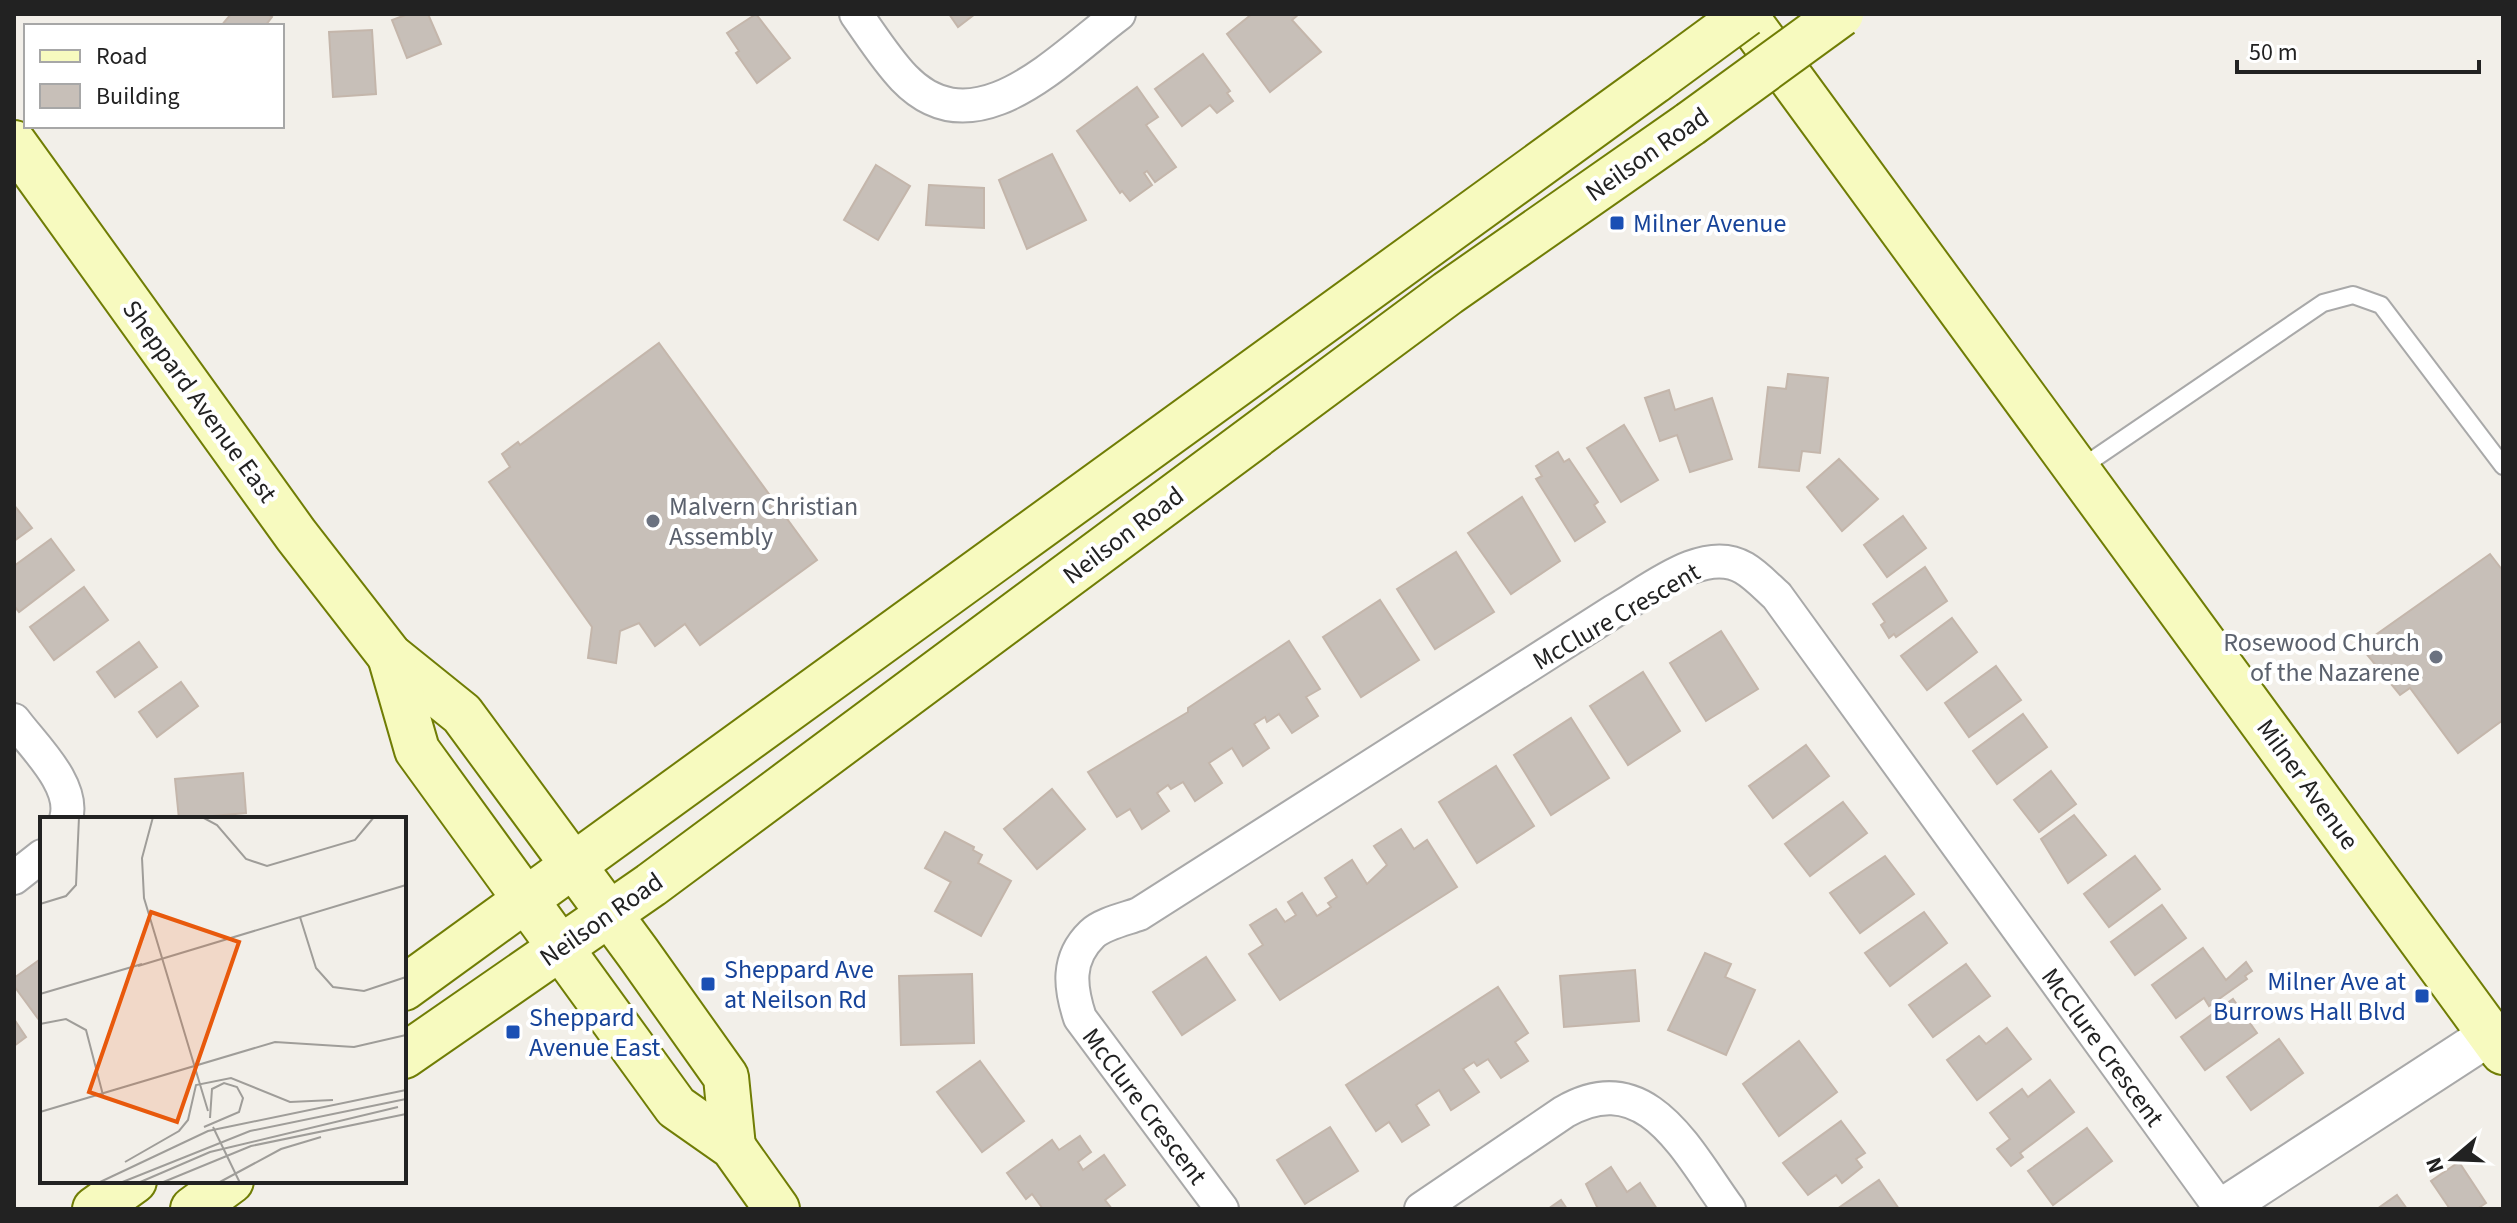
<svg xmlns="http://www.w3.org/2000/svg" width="2517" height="1223" viewBox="0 0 2517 1223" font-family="'Source Sans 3',sans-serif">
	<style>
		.building { fill: #c7bfb8; stroke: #c4b6ab; stroke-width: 2 }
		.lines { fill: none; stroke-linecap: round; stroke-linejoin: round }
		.service-casing { stroke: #a9a9a9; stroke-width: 20 }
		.minor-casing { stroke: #a9a9a9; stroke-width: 36 }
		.tertiary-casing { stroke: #a9a9a9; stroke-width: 44 }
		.secondary-casing { stroke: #707d05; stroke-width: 48 }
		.service { stroke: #fff; stroke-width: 16 }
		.minor { stroke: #fff; stroke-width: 32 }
		.tertiary { stroke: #fff; stroke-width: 40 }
		.secondary { stroke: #f7fabf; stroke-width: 44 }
		.secondary-bridge-casing { stroke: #707d05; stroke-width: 48; stroke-linecap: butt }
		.secondary-bridge { stroke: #f7fabf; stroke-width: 44 }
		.transit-dot { fill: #1a4fb4; stroke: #fff; stroke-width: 3 }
		.worship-dot { fill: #6b7280; stroke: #fff; stroke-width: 3 }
		.labels { text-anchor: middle; stroke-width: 8; stroke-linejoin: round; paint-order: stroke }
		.street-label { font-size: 26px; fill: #222; stroke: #fff }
		.transit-label { font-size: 26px; fill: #164399; stroke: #fff; text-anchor: start }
		.worship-label { font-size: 26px; fill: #5b616d; stroke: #fff; text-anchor: start }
		.inset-road { fill: none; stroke: #9f9d99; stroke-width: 2 }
		.view { fill: #e8590c; fill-opacity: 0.15; stroke: #e8590c; stroke-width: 4 }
		.inset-edge { fill: none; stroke: #222; stroke-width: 4 }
	</style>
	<rect width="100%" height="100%" fill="#f2efe9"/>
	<!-- building -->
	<g class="building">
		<path d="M231,14H268L272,17L265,26H221Z"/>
		<path d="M408,14H428L441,44L407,58L392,20Z"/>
		<path d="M756,14L790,58L757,83L736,53L739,51L727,33Z"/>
		<path d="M949,14H975L958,27Z"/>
		<path d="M1252,14H1299L1292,20L1321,52L1270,92L1227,34Z"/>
		<path d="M372,30L376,94L333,97L329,32Z"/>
		<path d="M1203,54L1230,91L1227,93L1233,101L1217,113L1210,105L1182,126L1155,89Z"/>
		<path d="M1137,87L1158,117L1146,125L1176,167L1155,182L1147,171L1144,173L1152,185L1130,201L1122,191L1120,193L1077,131Z"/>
		<path d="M1052,154L1086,220L1027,249L999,180Z"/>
		<path d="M876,165L910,186L878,240L844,220Z"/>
		<path d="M929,185L984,188V228L926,225Z"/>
		<path d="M659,343L817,560L700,645L685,624L655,646L639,623L620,631L616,663L588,658L592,627L489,482L510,467L502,454L518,442L520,445Z"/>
		<path d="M1788,374L1828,378L1820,453L1802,451L1799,471L1759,467L1768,387L1786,389Z"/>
		<path d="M1669,390L1675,410L1712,398L1732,459L1690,472L1677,435L1660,441L1645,398Z"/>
		<path d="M1624,425L1658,480L1621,502L1587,448Z"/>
		<path d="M1558,452L1564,462L1569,459L1598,502L1594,505L1605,522L1575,541L1536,479L1542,476L1536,466Z"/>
		<path d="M1839,459L1878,499L1842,531L1807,487Z"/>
		<path d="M1522,497L1560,561L1511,594L1468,533Z"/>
		<path d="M14,505L32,528L14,541Z"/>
		<path d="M1903,516L1926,548L1887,577L1864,545Z"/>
		<path d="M51,539L74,570L19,612L14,606V566Z"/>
		<path d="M1456,552L1494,612L1435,649L1397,589Z"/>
		<path d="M2490,554L2503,571V720L2458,753L2410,688L2400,695L2360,646Z"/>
		<path d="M1925,567L1947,601L1896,637L1894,634L1889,638L1881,625L1885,622L1873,604Z"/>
		<path d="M84,587L108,620L54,660L30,627Z"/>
		<path d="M1380,600L1419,660L1361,697L1323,637Z"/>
		<path d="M1952,618L1977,652L1927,690L1901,656Z"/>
		<path d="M1721,631L1758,689L1706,721L1670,663Z"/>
		<path d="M1289,641L1320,689L1306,697L1318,716L1292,733L1279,714L1267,722L1265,717L1254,724L1269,748L1243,766L1232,748L1209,763L1222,783L1195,801L1183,782L1171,789L1168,785L1157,793L1169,811L1142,829L1130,809L1117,817L1088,772L1188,712V708Z"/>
		<path d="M139,642L157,667L115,697L97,672Z"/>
		<path d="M1996,666L2021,700L1969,737L1945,703Z"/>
		<path d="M1643,672L1680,731L1628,765L1590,706Z"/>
		<path d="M181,682L198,706L157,737L139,712Z"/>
		<path d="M2023,714L2047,747L1997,784L1973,751Z"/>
		<path d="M1571,718L1609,778L1551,815L1514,755Z"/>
		<path d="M1806,745L1829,776L1773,818L1749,786Z"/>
		<path d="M1496,766L1534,826L1477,863L1439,802Z"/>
		<path d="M2051,771L2076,804L2039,832L2014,800Z"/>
		<path d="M243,773L246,813L179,819L175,779Z"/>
		<path d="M1052,789L1085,829L1037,869L1004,829Z"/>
		<path d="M1843,802L1867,833L1810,876L1785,844Z"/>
		<path d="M2074,815L2106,855L2068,883L2041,839Z"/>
		<path d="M1401,829L1414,849L1427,840L1457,887L1280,1000L1249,954L1263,945L1250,925L1276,909L1285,922L1296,915L1288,902L1302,893L1317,916L1331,907L1328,903L1337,897L1325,878L1352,860L1367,884L1387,865L1374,846Z"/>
		<path d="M945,832L974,847L973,850L982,855L978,863L1011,881L981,936L935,911L951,882L925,868Z"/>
		<path d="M1885,856L1914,894L1860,933L1830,893Z"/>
		<path d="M2135,856L2160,889L2109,927L2084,894Z"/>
		<path d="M2162,905L2186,938L2135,975L2111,942Z"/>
		<path d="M1924,912L1947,943L1890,986L1865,953Z"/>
		<path d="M2203,948L2226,980L2246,962L2252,971L2245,976L2247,979L2209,1006L2204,998L2176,1018L2152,985Z"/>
		<path d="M1705,953L1731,964L1725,977L1755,990L1726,1055L1668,1030Z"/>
		<path d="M1206,957L1235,1000L1182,1035L1153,992Z"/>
		<path d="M42,958V1024L14,986V978Z"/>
		<path d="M1966,964L1990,996L1933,1037L1909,1005Z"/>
		<path d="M1635,970L1639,1021L1564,1027L1560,976Z"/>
		<path d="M972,974L974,1043L901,1045L899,976Z"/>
		<path d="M1498,987L1528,1033L1515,1042L1528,1061L1501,1078L1488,1059L1477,1066L1474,1062L1463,1069L1479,1092L1451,1110L1439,1090L1416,1105L1429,1125L1402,1142L1389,1122L1376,1131L1346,1085Z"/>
		<path d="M2233,999L2257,1033L2205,1070L2181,1037Z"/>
		<path d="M14,1019L26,1037L14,1046Z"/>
		<path d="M2007,1028L2031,1059L1977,1100L1947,1060L1979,1036L1986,1044Z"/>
		<path d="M2279,1039L2303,1073L2251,1110L2227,1077Z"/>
		<path d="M1799,1041L1837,1092L1779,1136L1743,1084Z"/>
		<path d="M980,1061L1024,1121L982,1152L937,1092Z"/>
		<path d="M2050,1080L2074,1112L2020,1153L2023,1157L2011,1166L1997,1149L2010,1139L1990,1113L2022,1089L2028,1097Z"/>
		<path d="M1841,1121L1865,1153L1856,1159L1862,1167L1842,1183L1836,1175L1808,1195L1783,1163Z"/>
		<path d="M1330,1127L1358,1171L1305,1204L1277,1160Z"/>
		<path d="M2087,1128L2112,1161L2053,1205L2028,1171Z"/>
		<path d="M1080,1136L1091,1152L1078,1162L1083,1170L1104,1155L1125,1185L1105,1200L1112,1209H1043L1032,1194L1026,1199L1007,1173L1052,1140L1059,1150Z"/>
		<path d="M2459,1162L2486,1203L2477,1209H2450L2431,1181Z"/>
		<path d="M1611,1167L1627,1192L1640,1183L1657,1209H1598L1586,1184Z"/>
		<path d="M1879,1180L1899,1209H1837Z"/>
		<path d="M2397,1195L2407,1209H2377Z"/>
		<path d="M1561,1200L1567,1209H1548Z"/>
	</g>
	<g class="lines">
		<!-- service casing -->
		<g class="service-casing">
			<path id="service" d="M2079,469L2323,303L2353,295L2381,305L2503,466"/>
		</g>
		<!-- minor casing -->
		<g class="minor-casing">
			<g id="minor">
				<path d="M856,14C871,35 886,59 904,78C975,152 1060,58 1119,14"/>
				<path d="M14,720C33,746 76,785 66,819"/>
				<path d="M14,878L42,856"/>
				<path d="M1222,1209L1080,1018C1070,988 1066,959 1092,934C1102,924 1125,919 1139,914L1614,611C1648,592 1704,544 1744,568C1756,575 1767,587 1777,596L2221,1209"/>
				<path d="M1421,1209L1564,1112C1647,1064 1687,1152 1729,1209"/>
			</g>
		</g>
		<!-- tertiary casing -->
		<g class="tertiary-casing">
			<path id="tertiary" d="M2222,1209L2491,1034"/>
		</g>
		<!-- secondary casing -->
		<g class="secondary-casing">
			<g id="secondary">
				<path d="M1744,14L2503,1052"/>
				<path d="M14,143L296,535L390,656L462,714L638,953L726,1077L733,1147"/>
				<path d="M390,656L417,750L676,1107L733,1147L777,1209"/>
				<path d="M404,988L1656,80"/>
				<path d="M404,1056L651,885L1448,293L1690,124"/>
				<path d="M95,1209L134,1181"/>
				<path d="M193,1209L231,1181"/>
			</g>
		</g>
		<!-- service -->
		<use href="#service" class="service"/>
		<!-- minor -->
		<use href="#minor" class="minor"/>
		<!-- tertiary -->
		<use href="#tertiary" class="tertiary"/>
		<!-- secondary -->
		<use href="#secondary" class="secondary"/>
		<!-- secondary-bridge casing -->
		<g class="secondary-bridge-casing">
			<g id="secondary-bridge">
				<path d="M1656,80L1746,14"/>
				<path d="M1690,124L1841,14"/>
			</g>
		</g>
		<!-- secondary-bridge -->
		<use href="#secondary-bridge" class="secondary-bridge"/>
	</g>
	<!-- markers -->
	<g class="transit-dot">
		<rect x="1609" y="215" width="16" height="16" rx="4"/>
		<rect x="700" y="976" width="16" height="16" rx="4"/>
		<rect x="2414" y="988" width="16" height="16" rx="4"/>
		<rect x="505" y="1024" width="16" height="16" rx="4"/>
	</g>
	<g class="worship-dot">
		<circle cx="653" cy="521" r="8"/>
		<circle cx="2436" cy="657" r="8"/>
	</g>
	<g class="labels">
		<!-- street labels -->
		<g class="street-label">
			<text transform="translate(1647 154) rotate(-35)" y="9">Neilson Road</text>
			<text transform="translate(200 401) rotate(54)" y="9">Sheppard Avenue East</text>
			<text transform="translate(1123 535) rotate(-37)" y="9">Neilson Road</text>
			<text transform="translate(1616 616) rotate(-30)" y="9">McClure Crescent</text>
			<text transform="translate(2308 784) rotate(54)" y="9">Milner Avenue</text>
			<text transform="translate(601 919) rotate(-35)" y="9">Neilson Road</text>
			<text transform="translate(2103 1047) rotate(54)" y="9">McClure Crescent</text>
			<text transform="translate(1145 1106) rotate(53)" y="9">McClure Crescent</text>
		</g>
		<!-- transit labels -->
		<g class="transit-label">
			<text x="1633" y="232">Milner Avenue</text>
			<text x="724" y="978">Sheppard Ave<tspan x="724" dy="30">at Neilson Rd</tspan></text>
			<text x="2406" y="990" text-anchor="end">Milner Ave at<tspan x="2406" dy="30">Burrows Hall Blvd</tspan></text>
			<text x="529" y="1026">Sheppard<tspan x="529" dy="30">Avenue East</tspan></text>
		</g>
		<!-- worship labels -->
		<g class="worship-label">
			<text x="669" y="515">Malvern Christian<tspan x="669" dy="30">Assembly</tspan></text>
			<text x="2420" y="651" text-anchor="end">Rosewood Church<tspan x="2420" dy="30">of the Nazarene</tspan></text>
		</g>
	</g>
	<!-- overview -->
	<g transform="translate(40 817)">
		<rect width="366" height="366" fill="#f2efe9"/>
		<path class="inset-road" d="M113,0L102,41L104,81L168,294M162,0L177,8L206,42L227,49L315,23L334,0M0,87L26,79L36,68L39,0M260,100L276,151L293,170L324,174L366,160M98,149L366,68M0,177L102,147M0,207L26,202L46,213L63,278M0,295L235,225L314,230L366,218M164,310L199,295L203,281L197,270L184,266L172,272L170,301M173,310L200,366M85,345L139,314L148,303L156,268L191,261L250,285L293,283M58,366L168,314L366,273M80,366L210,314L366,282M98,366L170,335L358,290M121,366L211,329L366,297M178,366L241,332L281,320"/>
		<path class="view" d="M111,95L199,125L137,305L49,275Z"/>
		<rect width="366" height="366" class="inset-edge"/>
	</g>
	<!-- border -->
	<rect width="2517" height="1223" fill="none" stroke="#222222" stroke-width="32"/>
	<!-- legend -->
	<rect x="24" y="24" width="260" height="104" fill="#ffffff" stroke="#a7a7a7" stroke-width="2"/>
	<rect x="40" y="50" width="40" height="12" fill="#f7fabf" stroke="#a7a7a7" stroke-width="2"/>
	<text x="96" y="64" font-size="24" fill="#222222">Road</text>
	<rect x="40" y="84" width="40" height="24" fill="#c7bfb8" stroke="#a7a7a7" stroke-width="2"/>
	<text x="96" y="104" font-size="24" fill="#222222">Building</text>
	<!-- north arrow -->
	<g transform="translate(2453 1159) rotate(251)" stroke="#ffffff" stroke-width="6" paint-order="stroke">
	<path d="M0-6L14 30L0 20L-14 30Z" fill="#222222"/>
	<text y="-12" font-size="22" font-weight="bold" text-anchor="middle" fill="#222222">N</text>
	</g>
	<!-- scale -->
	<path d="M2237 60v12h242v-12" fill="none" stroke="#222222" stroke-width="4"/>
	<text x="2249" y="60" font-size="24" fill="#222222" stroke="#ffffff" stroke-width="6" paint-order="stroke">50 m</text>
</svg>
